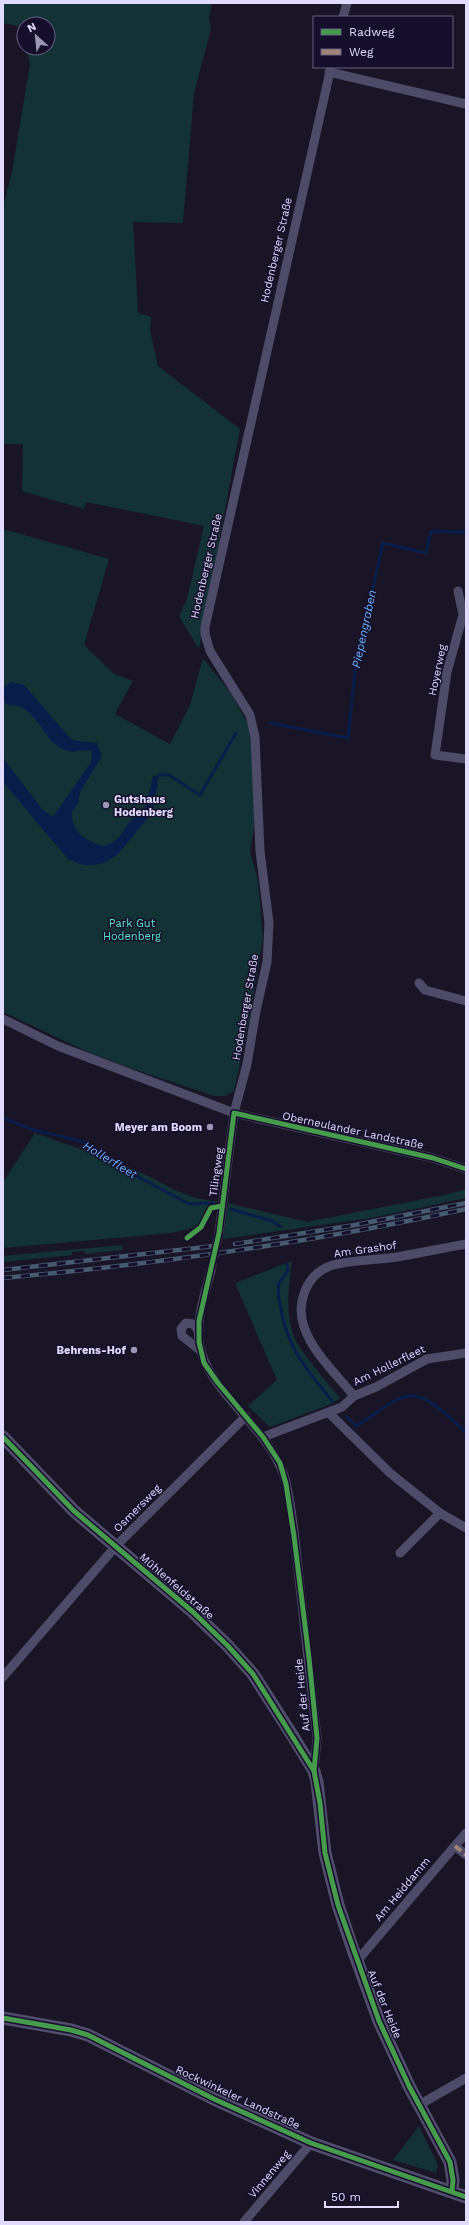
<svg xmlns="http://www.w3.org/2000/svg" width="469" height="2225" viewBox="0 0 469 2225" font-family="'Work Sans',sans-serif">
	<style>
		.green { fill: #133235 }
		.water { fill: #091d4a }
		.lines { fill: none; stroke-linecap: round; stroke-linejoin: round }
		.stream { stroke: #091d4a; stroke-width: 3 }
		.street-tunnel { stroke: #373347; stroke-width: 9; stroke-dasharray: 9 4.5; stroke-linecap: butt }
		.street { stroke: #4d4b67; stroke-width: 9 }
		.secondary { stroke: #514e6d; stroke-width: 13 }
		.rail-casing { stroke: #465a70; stroke-width: 4.5 }
		.rail { stroke: #150f2c; stroke-width: 3; stroke-dasharray: 9; stroke-linecap: butt }
		.quiet { stroke: #a18479; stroke-width: 4; stroke-dasharray: 8 4; stroke-linecap: butt }
		.cycleway-casing { stroke: #150f2c; stroke-width: 8 }
		.cycleway { stroke: #469c4c; stroke-width: 5 }
		.poi-dot { fill: #9a96b3; stroke: #150f2c; stroke-width: 1.5 }
		.labels { text-anchor: middle; stroke-width: 3; stroke-linejoin: round; paint-order: stroke }
		.street-label { font-size: 11px; fill: #e0dbff; stroke: #150f2c }
		.poi-label { font-size: 11px; font-weight: bold; fill: #e0dbff; stroke: #150f2c; text-anchor: end }
		.park-label { font-size: 11px; fill: #5ceacb; stroke: #150f2c }
		.water-label { font-size: 12px; font-style: italic; fill: #69b4ff; stroke: #150f2c }
	</style>
	<rect width="100%" height="100%" fill="#191526"/>
	<!-- green -->
	<g class="green">
		<path d="M3,3H212L209,19L211,29L194,93L183,223L133,222L138,313L151,317L150,330L158,366L240,429L199,649L179,616L187,599L204,526L86,502L84,509L22,491L23,444H3V207L12,172L30,65L26,48H48V24H24V38L22,27L3,23Z"/>
		<path d="M3,529L109,559L84,645L114,674L133,681L115,714L170,744L190,705L203,658L232,695L249,726L253,758L255,823L250,852L258,880L263,939L249,1021L234,1091L225,1096H214L136,1070L88,1052L3,1012Z"/>
		<path d="M35,1133C68,1145 103,1156 135,1170C162,1181 186,1201 217,1201L216,1204L211,1205L197,1227L171,1233L3,1248V1182Z"/>
		<path d="M466,1189V1198L371,1218L223,1239L228,1203L307,1222L449,1194Z"/>
		<path d="M122,1245L123,1250L85,1254L84,1251L72,1252V1255L3,1262V1256Z"/>
		<path d="M292,1261C289,1285 285,1310 293,1334C298,1350 328,1383 340,1398L331,1404L270,1427L248,1406L277,1380L235,1283Z"/>
		<path d="M419,2126L438,2165L436,2173L393,2160Z"/>
	</g>
	<!-- water -->
	<path class="water" d="M12,682L24,685L71,739C80,743 88,741 97,743L102,756L80,792L78,803L72,812C71,831 86,842 104,846L112,843L120,836L127,825L146,806L153,776L159,775L153,812L117,855L106,862L95,865H83L68,859L3,782V758L42,809L53,817L91,762L92,751C82,748 72,756 59,747C39,734 36,704 8,705L3,701L4,687Z"/>
	<g class="lines">
		<!-- stream -->
		<g class="stream">
			<path d="M270,723L348,738L356,662L383,543L426,553L431,531L466,532"/>
			<path d="M159,775H169L200,795L236,733"/>
			<path d="M3,1118L34,1130L81,1141L104,1154L133,1174L189,1204L213,1203"/>
			<path d="M231,1209L272,1221L281,1227"/>
			<path d="M287,1264L288,1270C286,1275 282,1279 279,1283C277,1288 279,1298 280,1304C286,1347 307,1370 333,1402"/>
			<path d="M346,1416L356,1426C371,1418 383,1406 398,1399C423,1386 448,1417 466,1432"/>
		</g>
		<!-- street-tunnel -->
		<path class="street-tunnel" d="M211,1271L219,1233"/>
		<!-- street -->
		<g class="street">
			<path d="M343,17L347,3"/>
			<path d="M329,72L466,104"/>
			<path d="M458,591L463,615L447,672L435,755L466,759"/>
			<path d="M419,983L425,990L466,1001"/>
			<path d="M3,1019L58,1046L234,1113L433,1158L466,1169"/>
			<path d="M219,1233L234,1113L247,1064L256,1011L267,962L269,923L260,851L255,737L250,715L210,651L205,634V627L331,67"/>
			<path d="M211,1271C205,1293 196,1319 199,1342C206,1393 271,1426 286,1482C293,1513 296,1546 299,1578C305,1631 311,1685 317,1738L314,1771"/>
			<path d="M199,1331L193,1324L186,1323L181,1329L182,1336L201,1351"/>
			<path d="M354,1396C337,1375 313,1353 304,1327C296,1303 306,1275 330,1266C347,1260 378,1260 397,1257C420,1253 443,1248 466,1244"/>
			<path d="M329,1413L390,1473L440,1513L466,1528"/>
			<path d="M263,1437L342,1407L354,1396L376,1387L427,1359L466,1353"/>
			<path d="M400,1553L440,1513"/>
			<path d="M3,1677L116,1546L246,1416"/>
			<path d="M455,1846L466,1855"/>
			<path d="M357,1961L466,1833"/>
			<path d="M419,2105L466,2078"/>
			<path d="M244,2222L311,2143"/>
		</g>
		<!-- secondary -->
		<g class="secondary">
			<path d="M3,1437L74,1511L193,1612L228,1646L253,1674L294,1738L314,1771L317,1782L325,1853L338,1905L351,1944L379,2021L409,2086L450,2162L453,2180L452,2191"/>
			<path d="M3,2018L71,2030L88,2035L214,2099L311,2143L466,2197"/>
		</g>
		<!-- rail casing -->
		<g class="rail-casing">
			<g id="rail">
				<path d="M235,1244L355,1225L466,1203"/>
				<path d="M3,1270L214,1246"/>
				<path d="M3,1278C158,1264 314,1242 466,1209"/>
			</g>
		</g>
		<!-- rail -->
		<use href="#rail" class="rail"/>
		<!-- quiet -->
		<path class="quiet" d="M455,1846L466,1855"/>
		<!-- cycleway casing -->
		<g class="cycleway-casing">
			<g id="cycleway">
				<path d="M187,1238L201,1227L211,1208L222,1206"/>
				<path d="M3,1437L74,1511L193,1612L228,1646L253,1674L314,1771"/>
				<path d="M3,2018L71,2030L88,2035L214,2099L311,2143L466,2197"/>
				<path d="M452,2191L453,2180L450,2162L409,2086L379,2021L338,1905L325,1853L320,1803L314,1771L317,1738L309,1658L294,1536L286,1484L280,1463L263,1437L218,1383L204,1363L199,1342V1321L219,1233L234,1113L433,1158L466,1169"/>
			</g>
		</g>
		<!-- cycleway -->
		<use href="#cycleway" class="cycleway"/>
	</g>
	<!-- markers -->
	<g class="poi-dot">
		<circle cx="106" cy="805" r="4"/>
		<circle cx="210" cy="1127" r="4"/>
		<circle cx="134" cy="1350" r="4"/>
	</g>
	<g class="labels">
		<!-- street labels -->
		<g class="street-label">
			<text transform="translate(276 250) rotate(-77)" y="4">Hodenberger Straße</text>
			<text transform="translate(206 566) rotate(-77)" y="4">Hodenberger Straße</text>
			<text transform="translate(437 670) rotate(-78)" y="4">Hoyerweg</text>
			<text transform="translate(245 1007) rotate(-80)" y="4">Hodenberger Straße</text>
			<text transform="translate(353 1130) rotate(12)" y="4">Oberneulander Landstraße</text>
			<text transform="translate(216 1172) rotate(-82)" y="4">Tilingweg</text>
			<text transform="translate(365 1249) rotate(-8)" y="4">Am Grashof</text>
			<text transform="translate(389 1365) rotate(-26)" y="4">Am Hollerfleet</text>
			<text transform="translate(137 1508) rotate(-45)" y="4">Osmersweg</text>
			<text transform="translate(177 1586) rotate(41)" y="4">Mühlenfeldstraße</text>
			<text transform="translate(302 1695) rotate(-96)" y="4">Auf der Heide</text>
			<text transform="translate(402 1889) rotate(-50)" y="4">Am Heiddamm</text>
			<text transform="translate(385 2004) rotate(68)" y="4">Auf der Heide</text>
			<text transform="translate(238 2097) rotate(25)" y="4">Rockwinkeler Landstraße</text>
			<text transform="translate(269 2174) rotate(-50)" y="4">Vinnenweg</text>
		</g>
		<!-- poi labels -->
		<g class="poi-label">
			<text x="114" y="803" text-anchor="start">Gutshaus<tspan x="114" dy="13">Hodenberg</tspan></text>
			<text x="202" y="1131">Meyer am Boom</text>
			<text x="126" y="1354">Behrens-Hof</text>
		</g>
		<!-- park labels -->
		<g class="park-label">
			<text x="132" y="927">Park Gut<tspan x="132" dy="13">Hodenberg</tspan></text>
		</g>
		<!-- water labels -->
		<g class="water-label">
			<text transform="translate(364 629) rotate(-78)" y="4">Piepengraben</text>
			<text transform="translate(110 1160) rotate(31)" y="4">Hollerfleet</text>
		</g>
	</g>
	<!-- border -->
	<rect width="469" height="2225" fill="none" stroke="#e0dbff" stroke-width="8"/>
	<!-- legend -->
	<rect x="313" y="16" width="140" height="52" fill="#150f2c" stroke="#666180"/>
	<rect x="321" y="29" width="20" height="6" fill="#469c4c" stroke="#666180"/>
	<text x="349" y="36" font-size="12" fill="#e0dbff">Radweg</text>
	<rect x="321" y="49" width="20" height="6" fill="#a18479" stroke="#666180"/>
	<text x="349" y="56" font-size="12" fill="#e0dbff">Weg</text>
	<!-- north arrow -->
	<g transform="translate(36 36) rotate(333)"><circle r="19" fill="#150f2c" stroke="#666180"/>
	<path d="M0-3L7 15L0 10L-7 15Z" fill="#9a96b3"/>
	<text y="-6" font-size="11" font-weight="bold" text-anchor="middle" fill="#e0dbff">N</text>
	</g>
	<!-- scale -->
	<path d="M325 2201v6h73v-6" fill="none" stroke="#e0dbff" stroke-width="2"/>
	<text x="331" y="2201" font-size="12" fill="#e0dbff" stroke="#150f2c" stroke-width="3" paint-order="stroke">50 m</text>
</svg>
